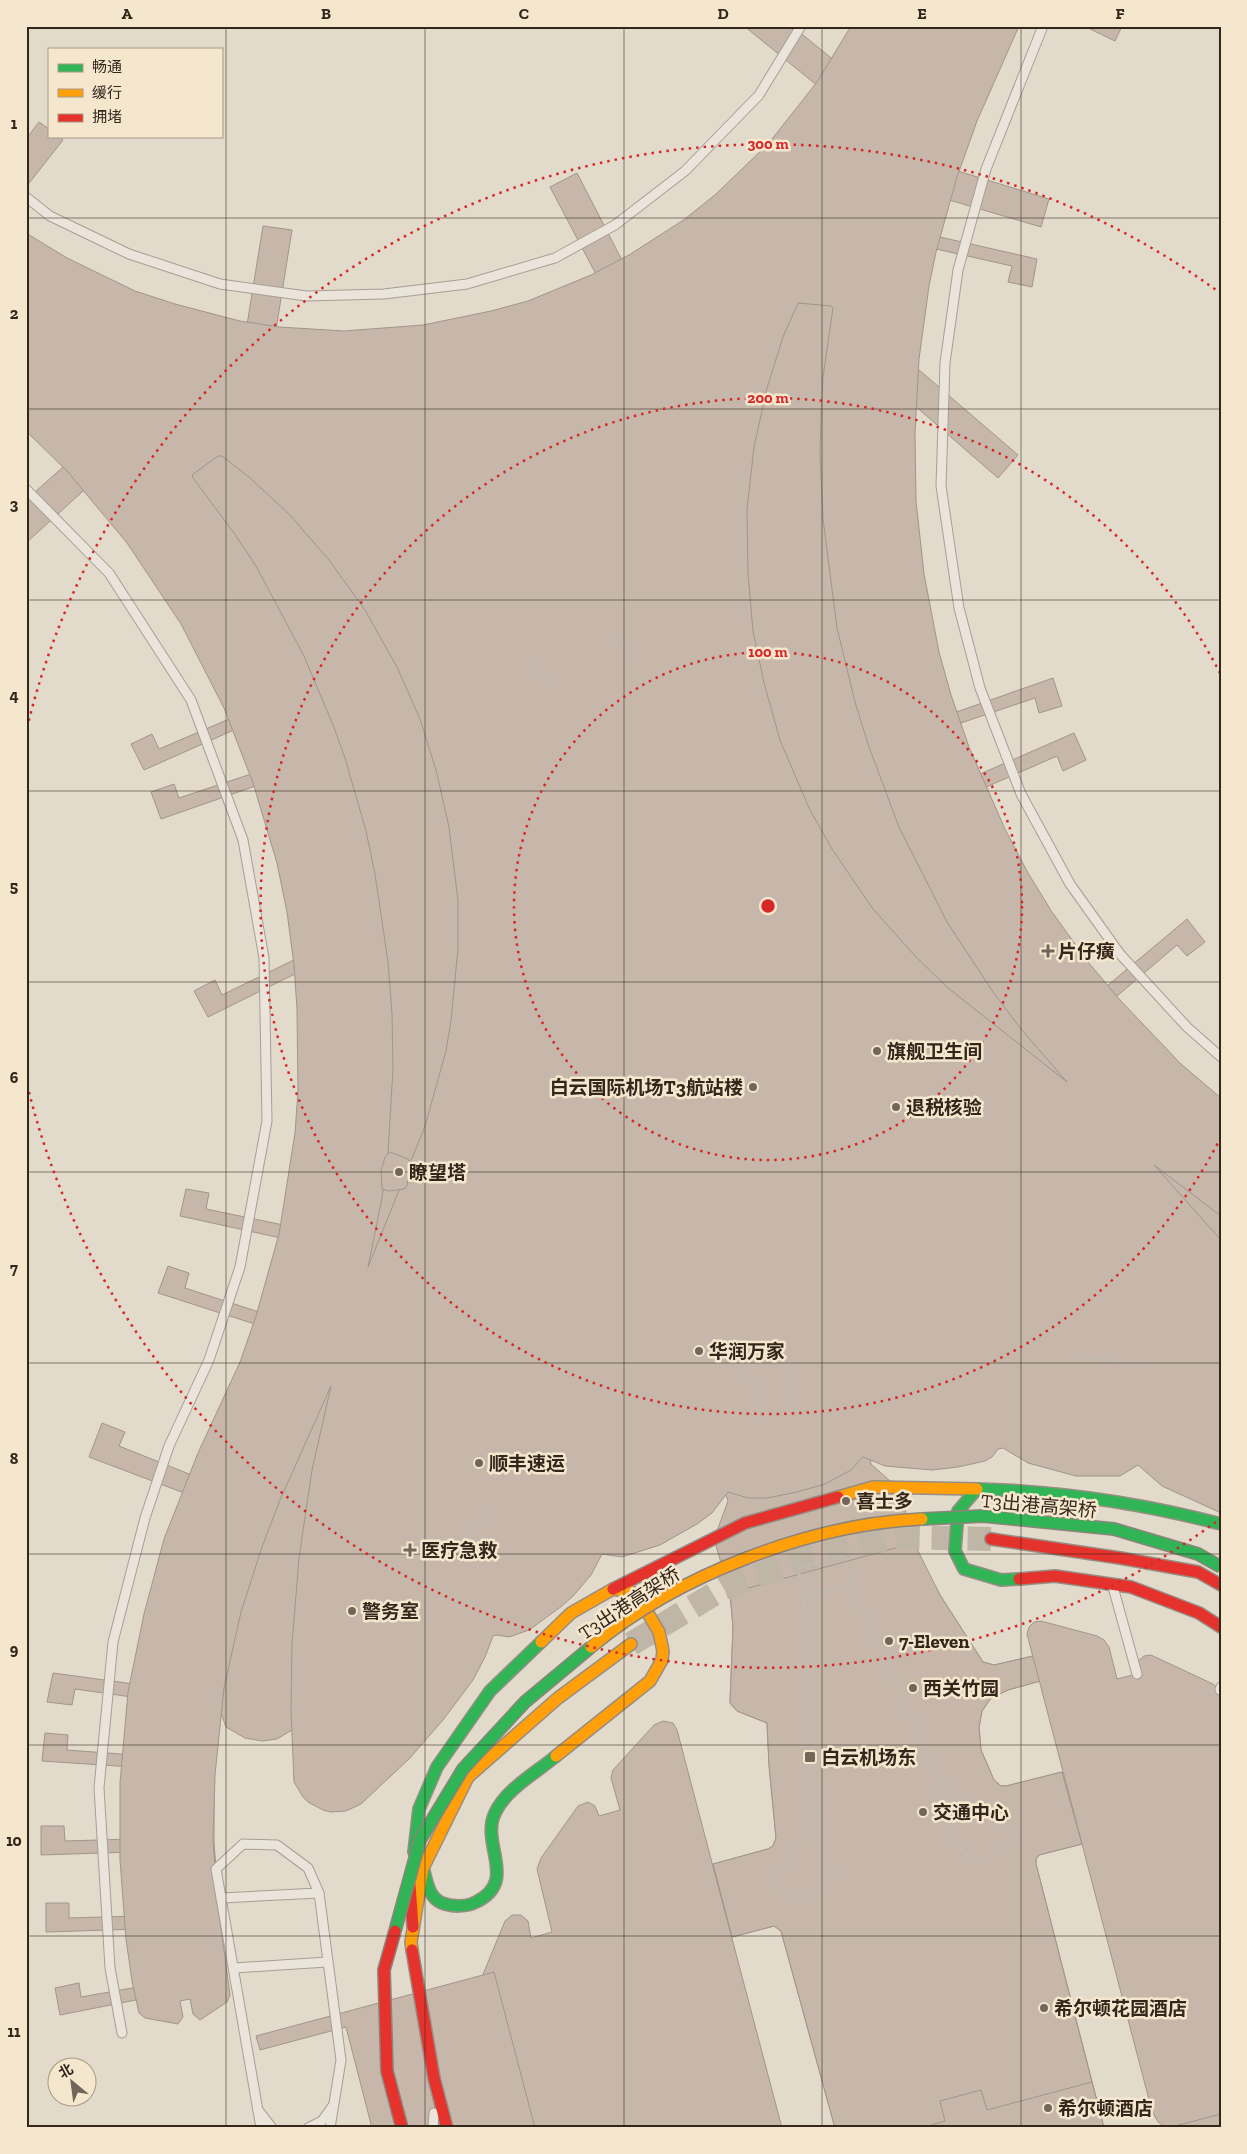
<svg xmlns="http://www.w3.org/2000/svg" width="1247" height="2154" viewBox="0 0 1247 2154" font-family="'Zilla Slab','Noto Sans SC',serif">
	<style>
		.building { fill: #c6b7aa; stroke: #a29589; fill-rule: evenodd }
		.lines { fill: none; stroke-linecap: round; stroke-linejoin: round }
		.secondary-tunnel { stroke: #bfb6a7; stroke-width: 24; stroke-dasharray: 24 12; stroke-linecap: butt }
		.lane-casing { stroke: #a79f93; stroke-width: 11 }
		.fast-casing { stroke: #978e83; stroke-width: 14 }
		.slow-casing { stroke: #978e83; stroke-width: 14 }
		.jam-casing { stroke: #978e83; stroke-width: 14 }
		.path { stroke: #c2bbb2; stroke-width: 3; stroke-dasharray: 4 2.5; stroke-linecap: butt }
		.lane { stroke: #eae4db; stroke-width: 9 }
		.fast { stroke: #30b455; stroke-width: 11 }
		.slow { stroke: #ff9f0a; stroke-width: 11 }
		.jam { stroke: #e5322d; stroke-width: 11 }
		.fast-bridge-casing { stroke: #8c847a; stroke-width: 14; stroke-linecap: butt }
		.slow-bridge-casing { stroke: #8c847a; stroke-width: 14; stroke-linecap: butt }
		.jam-bridge-casing { stroke: #8c847a; stroke-width: 14; stroke-linecap: butt }
		.fast-bridge { stroke: #30b455; stroke-width: 11 }
		.slow-bridge { stroke: #ff9f0a; stroke-width: 11 }
		.jam-bridge { stroke: #e5322d; stroke-width: 11 }
		.grid { fill: none; stroke: #35261c; stroke-width: 1; stroke-opacity: 0.55 }
		.ring { fill: none; stroke: #d62828; stroke-width: 2.5; stroke-dasharray: 2.5 5 }
		.poi-dot { fill: #726559; stroke: #f5e7ce; stroke-width: 2 }
		.labels { text-anchor: middle; stroke-width: 5; stroke-linejoin: round; paint-order: stroke }
		.poi-label { font-size: 19px; font-weight: bold; fill: #35261c; stroke: #f5e7ce; text-anchor: start }
		.street-label { font-size: 19px; fill: #35261c; stroke: #f5e7ce }
		.centre { fill: #d62828; stroke: #f5e7ce; stroke-width: 2.5 }
		.ring-label { font-size: 15px; text-anchor: middle; font-weight: bold; fill: #d62828; stroke: #f5e7ce; stroke-width: 5; stroke-linejoin: round; paint-order: stroke }
		.neatline { fill: none; stroke: #35261c; stroke-width: 2 }
		.grid-label { font-size: 16px; text-anchor: middle; font-weight: bold; fill: #35261c }
	</style>
	<rect width="100%" height="100%" fill="#e2daca"/>
	<!-- building -->
	<g class="building">
		<path d="M744,26H792L841,66L864,26H1008L963,127L948,168L1049,199L1041,227L939,197L931,235L1037,259L1032,287L1008,282L1012,266L927,247L919,281L908,364V367L918,369L1018,455L998,478L906,398L903,442L907,519L925,637L948,715L1053,678L1062,706L1039,713L1035,698L952,726L971,778L1074,733L1086,760L1063,771L1057,756L977,791L993,829L1024,883L1066,949L1101,991L1187,919L1205,942L1187,956L1177,945L1110,1002L1153,1050L1221,1108V1431L1204,1426L1200,1438L1172,1430L1176,1418L1128,1406L1069,1398L1068,1410L1040,1408L1041,1395L986,1392L932,1393L933,1406L904,1409L903,1395L829,1407L833,1429L864,1422L871,1464L900,1490L914,1543L925,1568L940,1595L983,1662L994,1665L1033,1656L1040,1681L1008,1690L991,1698L982,1711L979,1727L981,1750L994,1780L1001,1786H1006L1062,1772L1082,1844L1039,1855L1036,1859V1864L1104,2128H835L781,1931L774,1926L732,1937L713,1864L768,1849L773,1846L776,1838L769,1765L767,1723L737,1711L730,1703L733,1627L730,1593L714,1539L728,1501L714,1461L744,1452L739,1431L666,1459L671,1469L646,1481L641,1470L594,1496L547,1526L553,1535L529,1552L523,1543L472,1584L441,1613L449,1620L428,1641L421,1634L393,1665L346,1725L338,1731L328,1732L317,1728L310,1721L306,1713L292,1730L277,1739L262,1741L245,1738L226,1727L214,1693L207,1767L212,1771L214,1777V1843L219,1903L216,1911L210,1914L223,1991L152,2006L151,1997L60,2015L55,1988L79,1983L81,1997L149,1985L139,1929L46,1932V1903H69V1918L138,1916L132,1852L41,1855V1826H64L65,1841L132,1839L133,1767L42,1761L45,1733L68,1735L67,1750L134,1755L139,1698L75,1689L72,1705L47,1702L53,1673L141,1685L154,1621L178,1537L192,1496L89,1457L102,1423L125,1432L119,1446L199,1478L246,1378L264,1327L158,1293L168,1266L189,1273L185,1288L268,1315L290,1240L180,1216L186,1189L209,1193L206,1209L293,1227L303,1171L309,1105L311,1040L307,968L208,1017L194,991L215,980L222,995L306,954L296,890L278,815L267,782L161,819L151,792L174,784L179,798L263,770L245,725L144,770L131,744L152,734L159,749L241,714L210,651L158,563L93,482L26,543V500L72,459L50,435L26,414V243L62,266L137,300L176,314L246,331L263,226L292,230L275,336L370,340L444,332L481,323L551,301L599,280L550,187L577,173L625,266L673,239L714,209L775,151L824,91Z"/>
		<path d="M851,26H1019L977,121L957,177L936,252L929,286L919,359L915,433L916,501L924,574L939,652L951,695L969,747L1005,829L1028,873L1052,912L1088,962L1120,1000L1181,1064L1221,1098V1216L1154,1165L1221,1240V1513L1162,1486L1138,1465L1120,1476H1076L1028,1463L1003,1448L998,1449L992,1457L985,1461L958,1467L932,1470L885,1466L863,1457L851,1470L825,1484L797,1492L767,1498H748L728,1492L712,1513L697,1524L660,1545L622,1557L602,1554L591,1575L574,1595L562,1606L529,1630L509,1637L496,1635L493,1636L485,1657L473,1680L443,1720L410,1758L361,1804L346,1811L331,1812L323,1810L308,1802L303,1797L294,1782L291,1711L292,1644L299,1558L312,1470L331,1386L280,1500L262,1547L241,1612L224,1688L215,1775L213,1839L217,1899L230,1995L227,2002L200,2020L193,2014L190,1999L180,2001L183,2017L178,2024L145,2018L139,2013L132,1981L126,1939L120,1860V1783L128,1692L144,1614L164,1539L198,1453L240,1362L256,1316L279,1234L295,1133L298,1091L297,1009L294,965L287,912L277,863L253,783L224,708L181,624L127,543L67,471L26,431V233L67,258L135,291L175,304L240,321L279,327L344,331L423,325L491,311L528,301L591,275L629,255L685,219L716,194L768,144L817,82ZM798,303L831,306L833,308L823,377L821,417L820,453L823,519L837,628L855,702L868,744L899,827L947,922L993,992L1021,1029L1067,1082L948,988L915,956L873,909L832,849L809,808L780,740L764,683L753,631L748,574L747,509L754,447L767,388L783,337ZM218,456H222L250,478L289,514L329,560L365,610L397,667L420,719L436,770L449,827L458,901V948L451,1021L446,1051L425,1126L368,1267L382,1198L388,1152L393,1069L392,1014L388,962L375,874L366,831L345,758L333,725L304,656L256,566L234,533L193,478L192,475Z"/>
		<path d="M1084,26H1122L1115,41Z"/>
		<path d="M39,122L49,129V136H59L63,140L26,187V139Z"/>
		<path d="M390,1152L408,1159L410,1163L409,1170L420,1172L422,1175V1178L419,1180L408,1178L407,1186L404,1189L389,1191L382,1189L381,1171L385,1157Z"/>
		<path d="M914,1543L940,1595L983,1662L994,1665L1033,1656L1040,1681L1008,1690L991,1698L982,1711L979,1727L981,1750L994,1780L1001,1786H1006L1062,1772L1082,1844L1039,1855L1036,1859V1864L1097,2102L1001,2128H835L781,1931L774,1926L732,1937L713,1864L768,1849L773,1846L776,1838L769,1765L767,1723L737,1711L730,1703L733,1627L730,1593Z"/>
		<path d="M1041,1621L1097,1636L1104,1640L1109,1647L1117,1679L1137,1674L1138,1661L1144,1656L1151,1655L1213,1684L1220,1690L1221,2128H1167L1158,2122L1152,2111L1027,1634L1029,1627L1034,1622Z"/>
		<path d="M663,1721L673,1723L677,1730L782,2128H493L466,2025L470,2006L505,1921L512,1915H521L528,1921L531,1938L552,1932L537,1869L541,1858L578,1806L588,1802L595,1806L599,1816L620,1810L611,1778L613,1770L654,1725Z"/>
		<path d="M494,1972L535,2128H372L346,2027L260,2050L256,2036Z"/>
		<path d="M1092,2082L1104,2128H921L945,2121L940,2101L981,2090L987,2110Z"/>
		<path d="M1221,2114V2128H1167Z"/>
	</g>
	<g class="lines">
		<!-- secondary-tunnel -->
		<path class="secondary-tunnel" d="M631,1644L724,1588L821,1553L896,1537L991,1539"/>
		<!-- lane casing -->
		<g class="lane-casing">
			<g id="lane">
				<path d="M1043,26L986,169L958,270L945,363L941,486L959,608L980,688L1021,794L1070,884L1120,954L1187,1027L1221,1057"/>
				<path d="M26,197L50,216L129,254L220,284L306,296L384,294L467,284L555,258L615,225L685,171L759,95L801,26"/>
				<path d="M26,489L109,573L191,700L243,840L264,958L267,1121L240,1267L209,1360L169,1446L145,1518L113,1642L99,1788L110,1968L122,2033"/>
				<path d="M1113,1587L1137,1674"/>
				<path d="M1220,1690L1221,1687"/>
				<path d="M221,1898L319,1893"/>
				<path d="M234,1968L327,1962"/>
				<path d="M258,2110L272,2128"/>
				<path d="M261,2128L216,1869L243,1844L277,1845L308,1868L319,1893L341,2060L330,2128"/>
				<path d="M308,2128L322,2121L332,2107"/>
				<path d="M433,2128L434,2113"/>
			</g>
		</g>
		<!-- fast casing -->
		<g class="fast-casing">
			<g id="fast">
				<path d="M1019,1579L1001,1580L964,1569L955,1551L958,1511L977,1489C1060,1491 1141,1503 1221,1524"/>
				<path d="M414,1852L419,1809L437,1767L490,1691L541,1642"/>
				<path d="M423,1868C427,1881 428,1897 442,1903C452,1907 467,1907 476,1902C519,1881 480,1844 495,1813C506,1789 536,1773 556,1756"/>
			</g>
		</g>
		<!-- slow casing -->
		<g class="slow-casing">
			<g id="slow">
				<path d="M838,1497L873,1487L977,1489"/>
				<path d="M541,1642L571,1613L613,1589L632,1592L649,1615L659,1632L663,1651L662,1660L650,1681L556,1756"/>
				<path d="M412,1950L411,1942L423,1868L468,1777L558,1698L631,1644"/>
			</g>
		</g>
		<!-- jam casing -->
		<g class="jam-casing">
			<g id="jam">
				<path d="M991,1539L1120,1558L1198,1572L1221,1585"/>
				<path d="M1019,1579L1055,1576L1131,1587L1199,1613L1221,1627"/>
				<path d="M613,1589L745,1523L838,1497"/>
				<path d="M410,1885L413,1927"/>
				<path d="M412,1950L434,2078L447,2128"/>
			</g>
		</g>
		<!-- path -->
		<g class="path">
			<path d="M622,638L628,663"/>
			<path d="M540,660L547,683"/>
			<path d="M1078,1355L1146,1367"/>
			<path d="M789,1361L799,1413"/>
			<path d="M749,1372L766,1422"/>
			<path d="M443,1554L496,1511"/>
			<path d="M803,1596L798,1567L844,1556L853,1583"/>
			<path d="M817,1806L834,1874L819,1893L802,1900L777,1885L817,1806L803,1596L853,1583L940,1778L1019,1837L985,1860L970,1858L960,1847L940,1778"/>
		</g>
		<!-- lane -->
		<use href="#lane" class="lane"/>
		<!-- fast -->
		<use href="#fast" class="fast"/>
		<!-- slow -->
		<use href="#slow" class="slow"/>
		<!-- jam -->
		<use href="#jam" class="jam"/>
		<!-- fast-bridge casing -->
		<g class="fast-bridge-casing">
			<g id="fast-bridge">
				<path d="M922,1519L983,1516L1114,1529L1198,1554L1221,1567"/>
				<path d="M395,1931L420,1840L463,1769L525,1702L591,1647"/>
			</g>
		</g>
		<!-- slow-bridge casing -->
		<g class="slow-bridge-casing">
			<path id="slow-bridge" d="M591,1647C677,1575 811,1524 922,1519"/>
		</g>
		<!-- jam-bridge casing -->
		<g class="jam-bridge-casing">
			<path id="jam-bridge" d="M395,1931L384,1970L387,2071L402,2128"/>
		</g>
		<!-- fast-bridge -->
		<use href="#fast-bridge" class="fast-bridge"/>
		<!-- slow-bridge -->
		<use href="#slow-bridge" class="slow-bridge"/>
		<!-- jam-bridge -->
		<use href="#jam-bridge" class="jam-bridge"/>
	</g>
	<!-- grid -->
	<path class="grid" d="M226,26V2128M425,26V2128M624,26V2128M822,26V2128M1021,26V2128M26,218H1221M26,409H1221M26,600H1221M26,791H1221M26,982H1221M26,1172H1221M26,1363H1221M26,1554H1221M26,1745H1221M26,1936H1221"/>
	<!-- distance rings -->
	<g class="ring">
		<circle cx="768" cy="906" r="254"/>
		<path d="M1221 1137A508 508 0 1 1 1221 675"/>
		<path d="M1216 1522A762 762 0 0 1 27 1084M27 728A762 762 0 0 1 1216 290"/>
	</g>
	<!-- markers -->
	<g class="poi-dot">
		<path d="M1045.5 943.5h5v5h5v5h-5v5h-5v-5h-5v-5h5z"/>
		<circle cx="877" cy="1051" r="5"/>
		<circle cx="753" cy="1087" r="5"/>
		<circle cx="896" cy="1107" r="5"/>
		<circle cx="399" cy="1172" r="5"/>
		<circle cx="699" cy="1351" r="5"/>
		<circle cx="479" cy="1463" r="5"/>
		<circle cx="846" cy="1501" r="5"/>
		<path d="M407.5 1542.5h5v5h5v5h-5v5h-5v-5h-5v-5h5z"/>
		<circle cx="352" cy="1611" r="5"/>
		<circle cx="889" cy="1641" r="5"/>
		<circle cx="913" cy="1688" r="5"/>
		<rect x="804" y="1751" width="12" height="12" rx="2.5"/>
		<circle cx="923" cy="1812" r="5"/>
		<circle cx="1044" cy="2008" r="5"/>
		<circle cx="1048" cy="2108" r="5"/>
	</g>
	<g class="labels">
		<!-- poi labels -->
		<g class="poi-label">
			<text x="1058" y="958">片仔癀</text>
			<text x="887" y="1058">旗舰卫生间</text>
			<text x="743" y="1094" text-anchor="end">白云国际机场T3航站楼</text>
			<text x="906" y="1114">退税核验</text>
			<text x="409" y="1179">瞭望塔</text>
			<text x="709" y="1358">华润万家</text>
			<text x="489" y="1470">顺丰速运</text>
			<text x="856" y="1508">喜士多</text>
			<text x="421" y="1557">医疗急救</text>
			<text x="362" y="1618">警务室</text>
			<text x="899" y="1648">7-Eleven</text>
			<text x="923" y="1695">西关竹园</text>
			<text x="821" y="1764">白云机场东</text>
			<text x="933" y="1819">交通中心</text>
			<text x="1054" y="2015">希尔顿花园酒店</text>
			<text x="1058" y="2115">希尔顿酒店</text>
		</g>
		<!-- street labels -->
		<g class="street-label">
			<text transform="translate(1039 1505) rotate(5)" y="7">T3出港高架桥</text>
			<text transform="translate(629 1603) rotate(-33)" y="7">T3出港高架桥</text>
		</g>
	</g>
	<circle cx="768" cy="906" r="8" class="centre"/>
	<g class="ring-label">
		<text x="768" y="149">300 m</text>
		<text x="768" y="403">200 m</text>
		<text x="768" y="657">100 m</text>
	</g>
	<!-- border -->
	<rect width="1247" height="2154" fill="none" stroke="#f5e7ce" stroke-width="55"/>
	<!-- legend -->
	<rect x="48" y="48" width="175" height="90" fill="#f5e7ce" stroke="#a89a87"/>
	<rect x="58" y="64" width="25" height="8" fill="#30b455" stroke="#a89a87"/>
	<text x="92" y="72" font-size="15" fill="#35261c">畅通</text>
	<rect x="58" y="89" width="25" height="8" fill="#ff9f0a" stroke="#a89a87"/>
	<text x="92" y="98" font-size="15" fill="#35261c">缓行</text>
	<rect x="58" y="114" width="25" height="8" fill="#e5322d" stroke="#a89a87"/>
	<text x="92" y="122" font-size="15" fill="#35261c">拥堵</text>
	<!-- north arrow -->
	<g transform="translate(72 2082) rotate(331)"><circle r="24" fill="#f5e7ce" stroke="#a89a87"/>
	<path d="M0-4L9 19L0 12L-9 19Z" fill="#726559"/>
	<text y="-8" font-size="14" font-weight="bold" text-anchor="middle" fill="#35261c">北</text>
	</g>
	<rect x="28" y="28" width="1192" height="2098" class="neatline"/>
	<g class="grid-label">
		<text x="127" y="19">A</text>
		<text x="326" y="19">B</text>
		<text x="524" y="19">C</text>
		<text x="723" y="19">D</text>
		<text x="922" y="19">E</text>
		<text x="1120" y="19">F</text>
		<text x="14" y="129">1</text>
		<text x="14" y="319">2</text>
		<text x="14" y="510">3</text>
		<text x="14" y="701">4</text>
		<text x="14" y="892">5</text>
		<text x="14" y="1083">6</text>
		<text x="14" y="1274">7</text>
		<text x="14" y="1464">8</text>
		<text x="14" y="1655">9</text>
		<text x="14" y="1846">10</text>
		<text x="14" y="2037">11</text>
	</g>
</svg>
